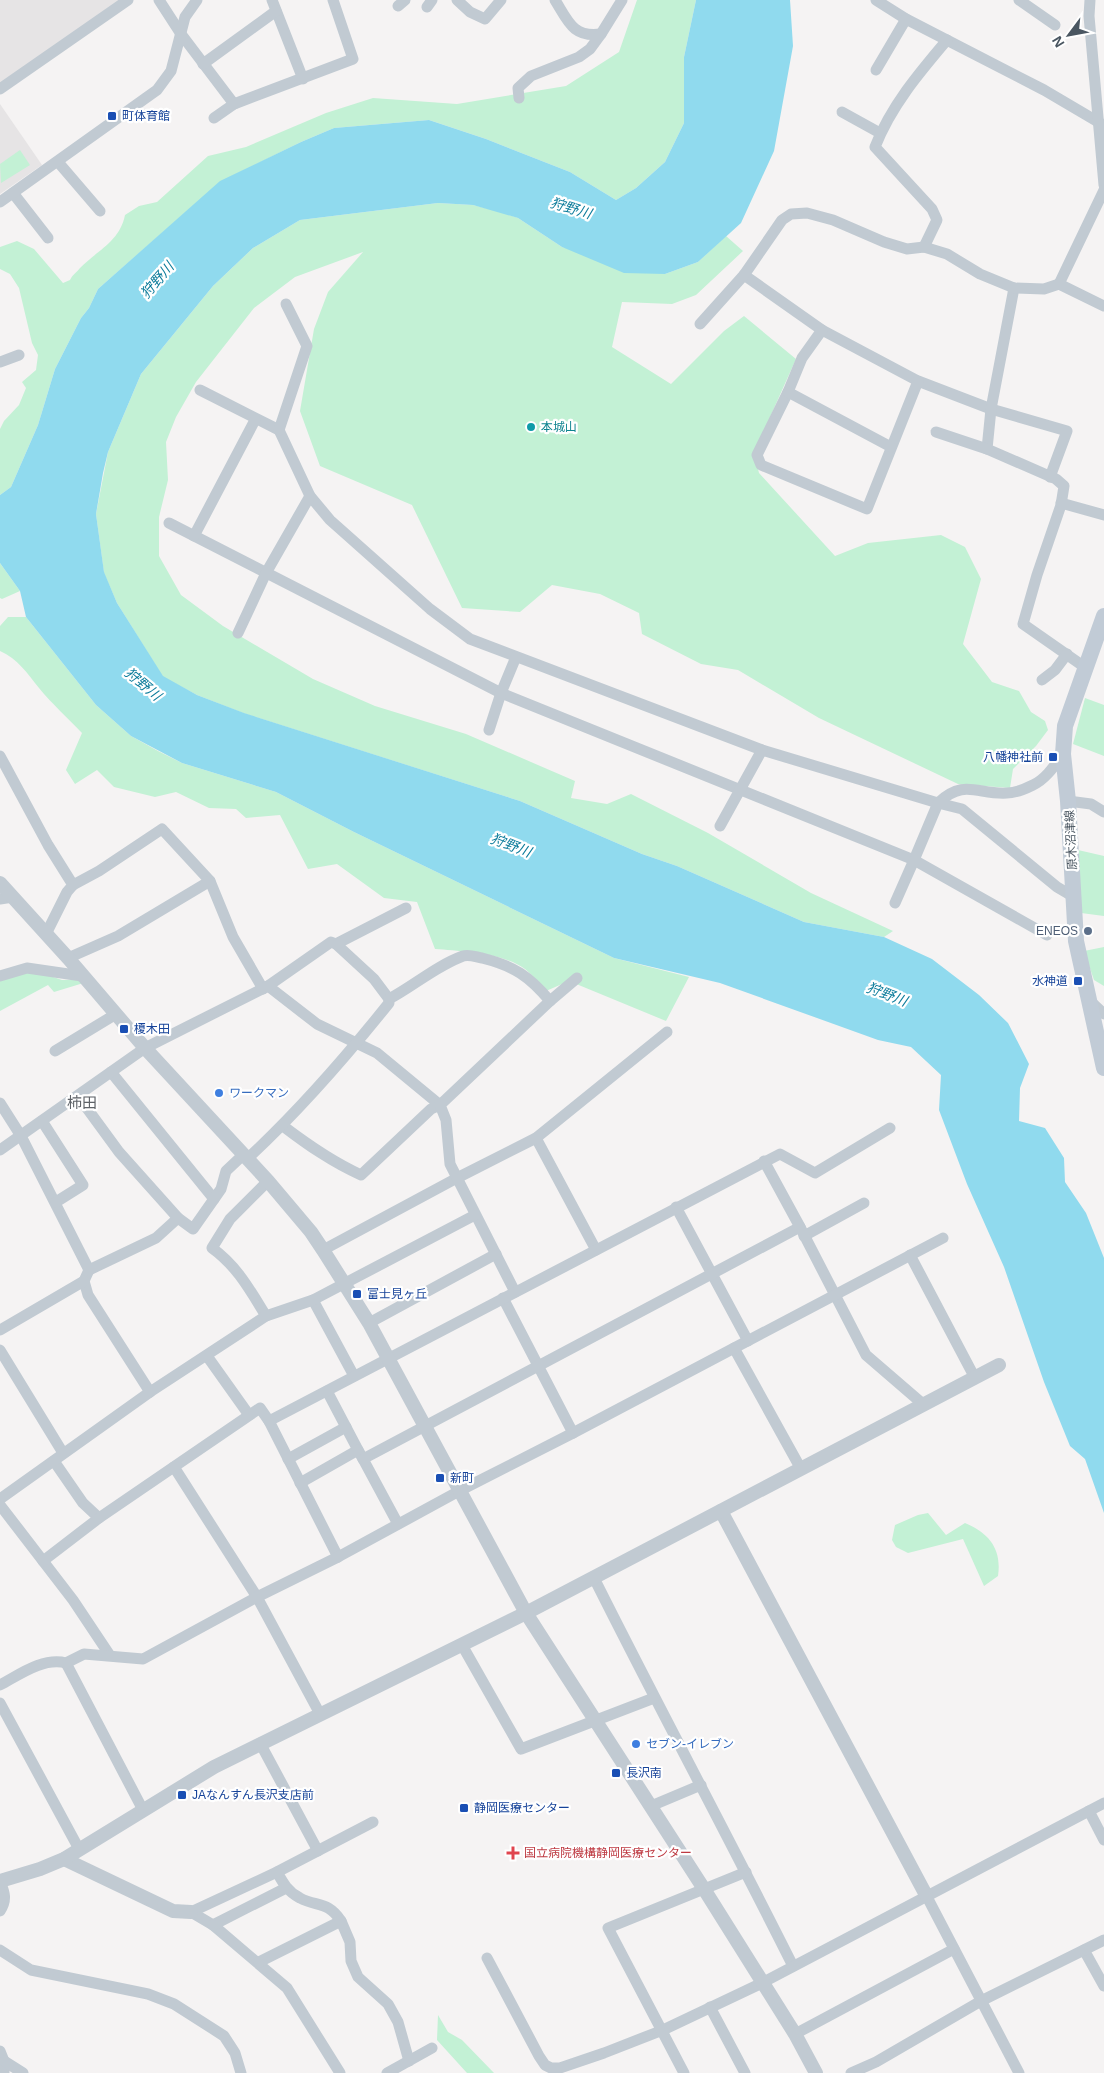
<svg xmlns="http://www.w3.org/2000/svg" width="1104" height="2073" viewBox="0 0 1104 2073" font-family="Arial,'Noto Sans JP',sans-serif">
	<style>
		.education { fill: #e6e4e5 }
		.green { fill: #c3f1d5 }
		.water { fill: #90daee }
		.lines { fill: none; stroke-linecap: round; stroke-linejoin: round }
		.minor { stroke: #c1cad2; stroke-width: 11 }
		.tertiary { stroke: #c1cad2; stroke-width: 14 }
		.secondary { stroke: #c1cbd6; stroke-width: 16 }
		.transit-dot { fill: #1a4fb4; stroke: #fff; stroke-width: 2 }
		.culture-dot { fill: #0f9aa8; stroke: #fff; stroke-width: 2 }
		.service-dot { fill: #5c6f8a; stroke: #fff; stroke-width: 2 }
		.shop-dot { fill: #3f7fe0; stroke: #fff; stroke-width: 2 }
		.health-dot { fill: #e0444e; stroke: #fff; stroke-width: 2 }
		.labels { text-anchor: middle; stroke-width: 4.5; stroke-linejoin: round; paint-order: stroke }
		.transit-label { font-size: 12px; fill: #164399; stroke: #fff; text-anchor: start }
		.culture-label { font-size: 12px; fill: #0d838f; stroke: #fff; text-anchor: start }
		.street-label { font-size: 12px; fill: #4a5661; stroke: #fff }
		.service-label { font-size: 12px; fill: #4e5e75; stroke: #fff; text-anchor: end }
		.shop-label { font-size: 12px; fill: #366cbe; stroke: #fff; text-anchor: start }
		.health-label { font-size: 12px; fill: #be3a42; stroke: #fff; text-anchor: start }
		.water-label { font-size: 14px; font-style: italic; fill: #0c7c9b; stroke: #fff }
		.quarter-label { font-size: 15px; fill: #5f6368; stroke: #fff }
	</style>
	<rect width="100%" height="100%" fill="#f5f3f3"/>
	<!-- education -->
	<g class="education">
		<path d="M0,0H123L0,85Z"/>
		<path d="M0,104L42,165L0,194Z"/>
	</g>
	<!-- green -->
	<g class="green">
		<path d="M637,0H696L684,57V123L665,162L636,188L616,200L570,172L486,139L429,120L334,128L301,142L220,182L98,289L89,308L81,318L55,369L38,425L11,487L0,495V429L4,421L19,405L26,388L22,382L36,370L38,355L32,343L19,288L10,274L0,269V247L17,241L34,249L63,283L70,280C73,274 76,273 80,268C98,250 120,241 125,215L139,206L157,202L208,156L246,147L326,113L373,98L457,104L566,86L619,52Z"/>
		<path d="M20,150L30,165L1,183L0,164Z"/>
		<path d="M438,203L473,205L501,212L518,218L562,247L665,274L698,262L726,236L743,251L696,295L672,304L622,302L612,347L671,384L724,331L744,316L796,359L754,453L759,473L835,556L868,543L941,535L965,547L981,579L963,644L992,682L1019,691L1031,712L1045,721L1048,730L1036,746L1013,769L1010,788L958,784L819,718L738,670L701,664L642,634L639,613L600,594L552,585L520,612L462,608L412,505L320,466L300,411L314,329L328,292L363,252L295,277L254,308L196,382L176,417L166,442L168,480L159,517V556L181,595L223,626L313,679L375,706L466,734L575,781L571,798L607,804L631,794L708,833L811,893L893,931L884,937L804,922L677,866L642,854L520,801L243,713L197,695L163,677L117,603L104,573L96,514L108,452L141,374L213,286L253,248L300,220Z"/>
		<path d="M0,563L20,591L2,599L0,598Z"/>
		<path d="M8,617H26L96,705L131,736L158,751L182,763L276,792L354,832L614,958L689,977L666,1021L569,981L546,991C539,984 533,975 525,969C504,953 461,951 435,949L417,902L384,898L337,864L308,869L280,815L246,818L236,809L209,808L176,792L155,797L114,787L97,770L75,784L66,770L82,733C68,718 52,704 39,688C27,673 18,659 0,651V626Z"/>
		<path d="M1085,698L1104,705V756L1073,744Z"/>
		<path d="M1078,850L1104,856V916L1081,913Z"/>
		<path d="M1104,947V986L1094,980L1084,951Z"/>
		<path d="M36,971L62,980L88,979L90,981L54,992L48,985L0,1011V978Z"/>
		<path d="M928,1513L946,1535L965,1523C989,1533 1002,1549 998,1576L984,1586L963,1539L908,1553L896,1547L892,1540L895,1525L918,1515Z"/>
		<path d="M438,2015L448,2032L462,2040L494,2073H467L437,2040Z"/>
	</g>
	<!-- water -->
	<path class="water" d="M696,0H790L793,46L774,151L741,223L698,262L665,274L624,273L562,247L518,218L473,205L438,203L300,220L253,248L213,286L141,374L108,452L103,473L96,514L104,572L117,603L163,676L197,695L244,713L520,801L642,854L677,866L804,922L884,937L932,959L979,995L1008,1023L1029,1064L1020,1088L1019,1121L1045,1128L1064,1158L1065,1182L1086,1213L1104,1258V1513L1085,1459L1070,1446L1044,1382L1004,1267L967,1184L939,1110L941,1075L911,1047L878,1040L720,983L614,958L354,832L276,792L182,763L131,736L96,705L26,617L20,591L0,563V495L11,487L38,425L55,369L81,318L89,308L98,289L220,181L301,142L334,128L429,120L486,139L570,172L616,200L636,188L665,162L684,123V57Z"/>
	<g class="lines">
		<!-- minor -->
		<g class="minor">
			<path d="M159,0L181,34L234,104"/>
			<path d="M272,0L303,79"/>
			<path d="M457,0L470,12L485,19L501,0"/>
			<path d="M555,0C568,21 573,38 601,34"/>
			<path d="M876,0L906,19L1044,90L1100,123"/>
			<path d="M1019,0L1055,25"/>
			<path d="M1090,0L1089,16L1104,185"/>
			<path d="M398,6L405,0"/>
			<path d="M427,7L432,0"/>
			<path d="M203,64L276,11"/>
			<path d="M876,70L906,19"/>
			<path d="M0,89L128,0"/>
			<path d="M519,98L518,88L531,76L579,57L590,49L601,34L622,0"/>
			<path d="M842,112L880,133"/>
			<path d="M214,118L234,104L353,59L333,0"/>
			<path d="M58,162L100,211"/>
			<path d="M13,193L48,238"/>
			<path d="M0,202L157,90L171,71L185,17L197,0"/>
			<path d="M924,247L937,220L932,209L875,147C891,106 919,73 947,40"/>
			<path d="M744,275L822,330L918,381L991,409L1067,431L1050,477"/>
			<path d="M1059,284L1104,190"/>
			<path d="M1014,288L991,409L987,449L1056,479L1064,486L1061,505L1037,575L1023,624L1086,668"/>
			<path d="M700,324L744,275L782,220L791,214L807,213L833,220L884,242L907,249L924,247L947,254L980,274L1014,288L1044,289L1059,284L1104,306"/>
			<path d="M822,330L802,358L788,392L757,455L761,465L867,509L918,381"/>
			<path d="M0,362L19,355"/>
			<path d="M200,390L279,430L310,496L330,520L430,609L470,639L762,750L938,803C964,778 978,795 1007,793C1015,793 1027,788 1033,785C1046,779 1055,765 1063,754"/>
			<path d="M788,392L891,447"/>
			<path d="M279,430L307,346L286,304"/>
			<path d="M936,432L987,449"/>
			<path d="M1061,503L1104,515"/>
			<path d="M169,523L501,693L914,860L938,803L962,809L1057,887L1074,897"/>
			<path d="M194,536L255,420"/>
			<path d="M238,633L266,573L310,496"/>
			<path d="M1042,680L1055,670L1067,654"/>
			<path d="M489,730L501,693L516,657"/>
			<path d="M0,756L48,845L73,885L67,892L46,934"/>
			<path d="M1068,801L1091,804L1104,812"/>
			<path d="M720,826L762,750"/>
			<path d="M73,885L99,871L162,829L210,881L233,937L263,989"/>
			<path d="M0,899L13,897"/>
			<path d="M895,903L914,860L1047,935"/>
			<path d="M336,944L374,979L389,999"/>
			<path d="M68,958L118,936L210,881"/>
			<path d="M0,976L27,968L82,976"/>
			<path d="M268,986L317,1024L377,1053L440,1105L431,1109L361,1175C332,1162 308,1145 283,1126"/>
			<path d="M1089,1000L1104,1014"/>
			<path d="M55,1051L116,1014"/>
			<path d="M111,1072L214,1199"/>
			<path d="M78,1096L119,1152L178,1218"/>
			<path d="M0,1103L21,1136L89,1270L84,1281L88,1295L150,1392"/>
			<path d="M42,1121L83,1185L56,1202"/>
			<path d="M536,1138L596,1250"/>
			<path d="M0,1150L145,1048L268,986L331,942L336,944L406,908"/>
			<path d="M247,1159C299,1111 345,1058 389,1003V999C415,985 436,966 463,956C469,954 476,957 482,958C514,966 529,976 550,1001"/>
			<path d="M764,1161L800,1227"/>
			<path d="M676,1207L748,1341"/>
			<path d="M804,1236L864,1203"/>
			<path d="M323,1250L457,1178L536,1138L667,1032"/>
			<path d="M910,1255L975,1378"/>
			<path d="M89,1270L156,1238L178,1218L193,1229L221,1189L226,1171L243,1155"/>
			<path d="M515,1292L450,1164L446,1120L440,1105L550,1001L577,978"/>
			<path d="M503,1298L573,1433"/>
			<path d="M313,1300L354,1376"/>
			<path d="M266,1316C250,1290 237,1266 212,1248L230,1219L268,1181"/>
			<path d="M369,1323L496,1254"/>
			<path d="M0,1330L84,1281"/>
			<path d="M734,1348L801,1469"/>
			<path d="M0,1350L63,1453"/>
			<path d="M207,1356L249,1415"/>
			<path d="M327,1391L358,1450"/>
			<path d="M269,1421L338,1557"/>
			<path d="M288,1459L346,1427"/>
			<path d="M54,1461L83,1503L99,1518"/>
			<path d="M174,1467L257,1597L320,1714"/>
			<path d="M300,1483L358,1450L363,1459"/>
			<path d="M0,1499L150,1392L266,1316L313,1300L475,1215"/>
			<path d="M0,1505L73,1600L109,1654"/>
			<path d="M398,1524L363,1459L800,1227L866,1355L924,1405"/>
			<path d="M43,1561L99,1518L260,1408L269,1421L780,1154L815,1173L890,1128"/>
			<path d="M594,1578C659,1708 728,1836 793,1966"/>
			<path d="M462,1645L521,1749L654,1698"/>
			<path d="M66,1663L143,1810"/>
			<path d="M0,1685C19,1675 43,1657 66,1663L84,1654L143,1659L257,1597L338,1557L461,1490L573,1433L943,1238"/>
			<path d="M0,1703L79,1849"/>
			<path d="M260,1743L318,1851"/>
			<path d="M651,1806L701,1785"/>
			<path d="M1089,1811L1104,1840"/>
			<path d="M277,1872C283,1883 288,1892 300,1898C317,1907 328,1901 341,1921"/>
			<path d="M0,1881C5,1893 7,1900 0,1911"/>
			<path d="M926,1895L1019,2073"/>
			<path d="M191,1912L213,1925L287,1988L340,2073"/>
			<path d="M191,1912L277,1872L373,1822"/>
			<path d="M213,1925L286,1888"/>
			<path d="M0,1950L31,1970L148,1994L174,2004L224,2036L235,2053L241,2073"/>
			<path d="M1084,1950L1104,1986"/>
			<path d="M487,1958L539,2056L545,2065L551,2068H560L604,2053L663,2030L762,1983L1104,1803"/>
			<path d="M259,1962L341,1921L350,1942L351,1961L358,1977L388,2004L398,2022L409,2061"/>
			<path d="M710,2007L745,2073"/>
			<path d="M795,2034L954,1949"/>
			<path d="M0,2051L4,2061V2073"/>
			<path d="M4,2061L23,2073"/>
			<path d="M387,2073L432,2048"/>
			<path d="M684,2073L608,1928L746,1872"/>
			<path d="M851,2073L876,2062L981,2001L1104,1940"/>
		</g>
		<!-- tertiary -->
		<g class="tertiary">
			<path d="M0,883L68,958L145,1048L268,1181L311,1232L323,1250L369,1323L526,1613L704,1889L795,2034L816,2073"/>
			<path d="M721,1511L926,1895"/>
			<path d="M64,1859L173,1911L191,1912"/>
			<path d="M0,1881L40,1869L64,1859L214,1767L526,1613L999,1365"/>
		</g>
		<!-- secondary -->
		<path class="secondary" d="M1104,616L1065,726L1063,754L1068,801L1076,941L1104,1068"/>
	</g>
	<!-- markers -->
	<g class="transit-dot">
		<rect x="107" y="111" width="10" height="10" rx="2.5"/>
		<rect x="1048" y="752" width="10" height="10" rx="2.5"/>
		<rect x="1073" y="976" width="10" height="10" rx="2.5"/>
		<rect x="119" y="1024" width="10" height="10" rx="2.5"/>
		<rect x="352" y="1289" width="10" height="10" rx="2.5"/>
		<rect x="435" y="1473" width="10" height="10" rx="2.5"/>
		<rect x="611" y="1768" width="10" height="10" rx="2.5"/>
		<rect x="177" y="1790" width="10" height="10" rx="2.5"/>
		<rect x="459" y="1803" width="10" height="10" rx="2.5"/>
	</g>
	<circle class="culture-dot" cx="531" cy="427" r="5"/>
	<circle class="service-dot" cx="1088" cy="931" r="5"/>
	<g class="shop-dot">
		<circle cx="219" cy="1093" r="5"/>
		<circle cx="636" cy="1744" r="5"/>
	</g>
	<path class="health-dot" d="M510.5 1845.5h5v5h5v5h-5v5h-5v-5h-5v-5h5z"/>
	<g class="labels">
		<!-- transit labels -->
		<g class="transit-label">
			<text x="122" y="120">町体育館</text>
			<text x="1043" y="761" text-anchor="end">八幡神社前</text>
			<text x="1068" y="985" text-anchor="end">水神道</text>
			<text x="134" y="1033">榎木田</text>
			<text x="367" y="1298">富士見ヶ丘</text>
			<text x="450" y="1482">新町</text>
			<text x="626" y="1777">長沢南</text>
			<text x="192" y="1799">JAなんすん長沢支店前</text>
			<text x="474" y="1812">静岡医療センター</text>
		</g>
		<!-- culture labels -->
		<g class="culture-label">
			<text x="541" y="431">本城山</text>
		</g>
		<!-- street labels -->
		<g class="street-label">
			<text transform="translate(1071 840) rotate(-93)" y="4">原木沼津線</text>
		</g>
		<!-- service labels -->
		<g class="service-label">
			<text x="1078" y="935">ENEOS</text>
		</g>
		<!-- shop labels -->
		<g class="shop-label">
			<text x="229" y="1097">ワークマン</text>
			<text x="646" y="1748">セブン-イレブン</text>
		</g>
		<!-- health labels -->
		<g class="health-label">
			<text x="524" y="1857">国立病院機構静岡医療センター</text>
		</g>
		<!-- water labels -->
		<g class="water-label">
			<text transform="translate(571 208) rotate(17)" y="5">狩野川</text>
			<text transform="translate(157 280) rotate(-49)" y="5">狩野川</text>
			<text transform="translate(143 684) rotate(40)" y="5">狩野川</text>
			<text transform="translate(511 845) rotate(21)" y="5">狩野川</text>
			<text transform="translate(887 994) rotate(21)" y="5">狩野川</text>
		</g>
		<!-- quarter labels -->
		<g class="quarter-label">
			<text x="82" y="1108">柿田</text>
		</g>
	</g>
	<!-- north arrow -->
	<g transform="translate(1069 35) rotate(238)" stroke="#ffffff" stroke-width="4" paint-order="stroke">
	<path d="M0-4L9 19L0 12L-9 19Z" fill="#4a5661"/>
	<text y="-8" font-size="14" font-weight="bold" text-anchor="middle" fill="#4a5661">N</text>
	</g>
</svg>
